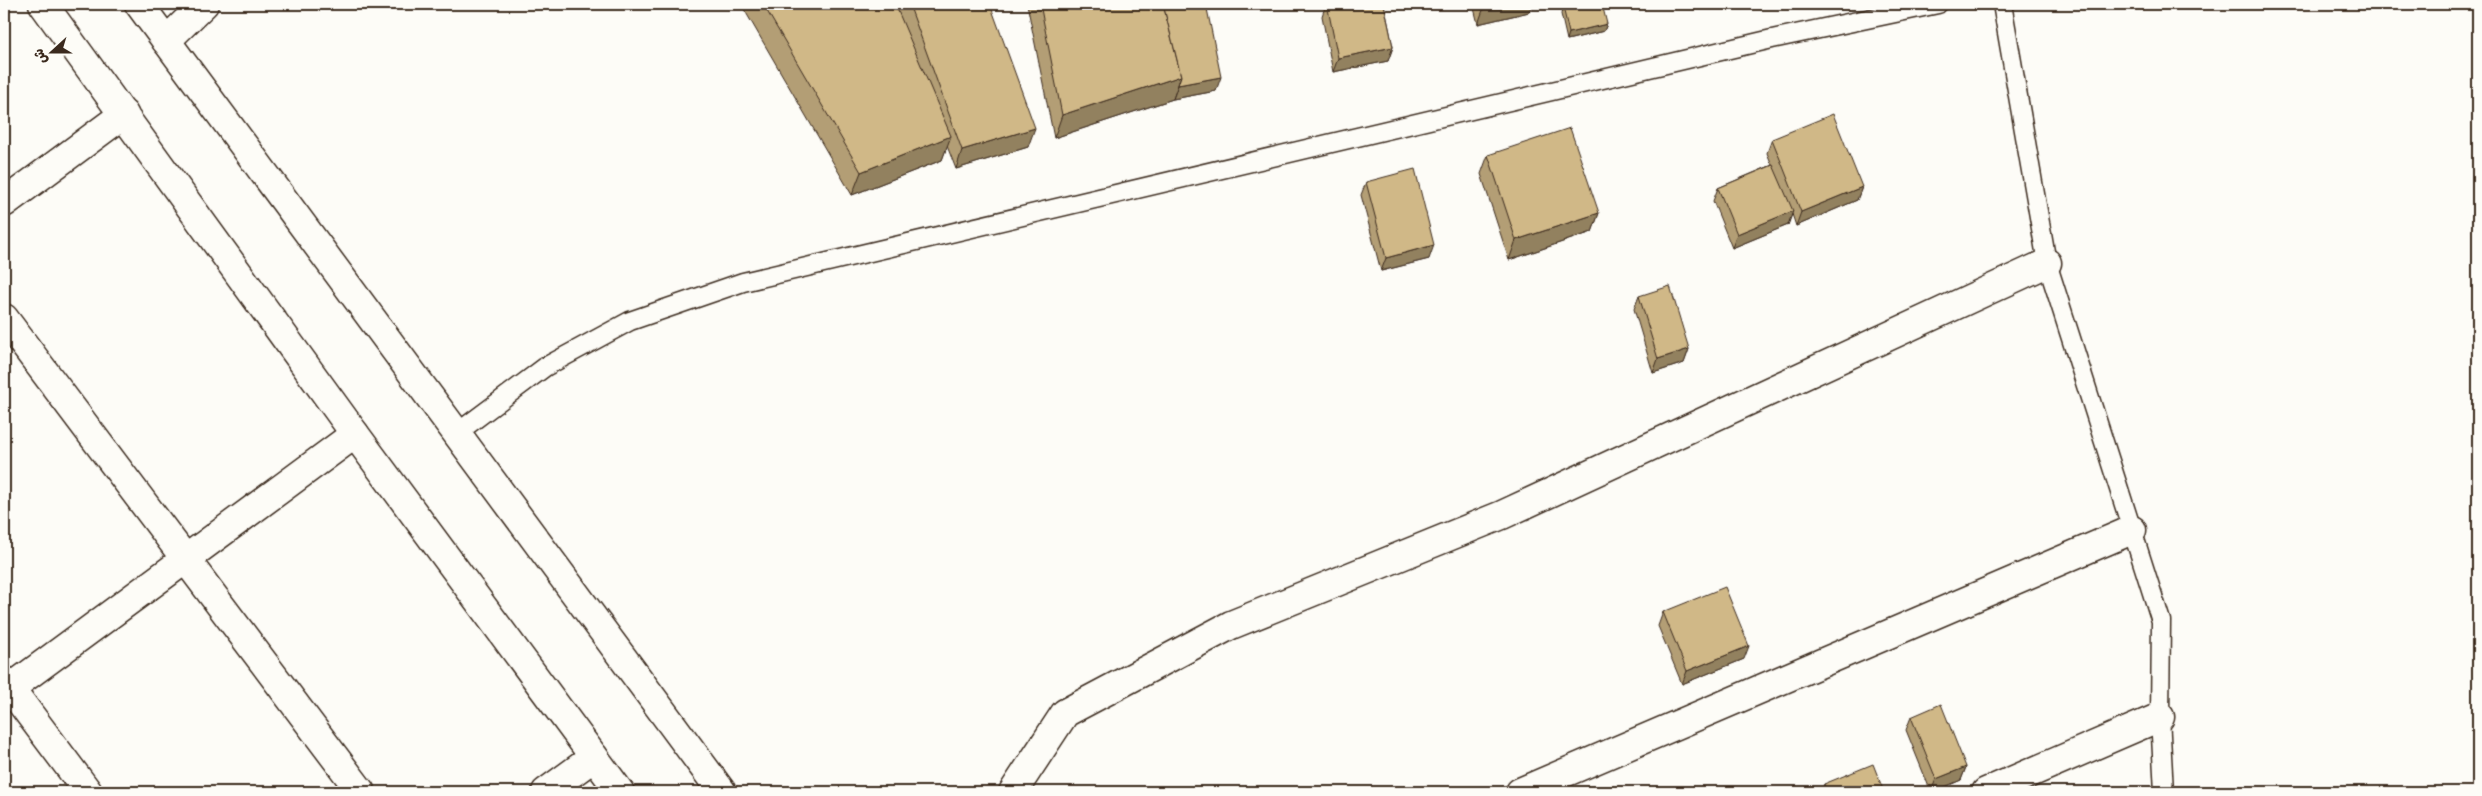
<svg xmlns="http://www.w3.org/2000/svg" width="2482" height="796" viewBox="0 0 2482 796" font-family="'Patrick Hand','Playpen Sans Arabic',sans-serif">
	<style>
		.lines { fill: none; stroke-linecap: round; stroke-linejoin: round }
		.service-casing { stroke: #3b2a1e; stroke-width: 21 }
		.minor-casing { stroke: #3b2a1e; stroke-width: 31 }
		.tertiary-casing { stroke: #3b2a1e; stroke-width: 31 }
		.service { stroke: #fdfcf7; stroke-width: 18 }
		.minor { stroke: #fdfcf7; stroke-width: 28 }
		.tertiary { stroke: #fdfcf7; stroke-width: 28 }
		.wall { fill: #b39e74; stroke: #3b2a1e }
		.shaded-wall { fill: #92815e; stroke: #3b2a1e }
		.building { fill: #d0b887; stroke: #3b2a1e }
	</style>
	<rect width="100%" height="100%" fill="#fdfcf7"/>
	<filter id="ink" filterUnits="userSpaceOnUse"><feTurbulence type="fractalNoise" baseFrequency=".02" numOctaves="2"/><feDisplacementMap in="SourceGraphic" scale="10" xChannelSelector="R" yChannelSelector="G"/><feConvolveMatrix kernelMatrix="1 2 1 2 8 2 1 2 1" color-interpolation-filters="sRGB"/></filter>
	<g filter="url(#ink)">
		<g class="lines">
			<!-- service casing -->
			<g class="service-casing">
				<g id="service">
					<path d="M2002,4L2047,263L2161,621L2160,717L2164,792"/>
					<path d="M457,433L545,367L630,321L743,282L1772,39L1938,4"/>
				</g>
			</g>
			<!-- minor casing -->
			<g class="minor-casing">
				<g id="minor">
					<path d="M43,4L355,434L620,792"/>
					<path d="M166,41L204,4"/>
					<path d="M4,203L124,114"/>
					<path d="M4,318L361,792"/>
					<path d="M4,680L88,792"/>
					<path d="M4,693L355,434"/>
					<path d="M546,792L594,757"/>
					<path d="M1013,792L1065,713L1231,625L1502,515L2047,263"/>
					<path d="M1520,792L2132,530"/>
					<path d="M1986,792L2160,717"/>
				</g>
			</g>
			<!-- tertiary casing -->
			<g class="tertiary-casing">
				<path id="tertiary" d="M139,4L722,792"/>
			</g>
			<!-- service -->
			<use href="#service" class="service"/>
			<!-- minor -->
			<use href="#minor" class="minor"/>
			<!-- tertiary -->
			<use href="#tertiary" class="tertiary"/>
		</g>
		<!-- wall -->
		<g class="wall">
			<path d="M741,4H990L1028,147L956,169L947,146L942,160L852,195Z"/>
			<path d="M1027,4H1206L1216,91L1173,99L1054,138Z"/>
			<path d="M1326,4H1384L1393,47L1388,61L1333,72L1322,16Z"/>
			<path d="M1473,4H1532L1529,12L1478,24Z"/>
			<path d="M1563,7L1607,24L1604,31L1567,40L1561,14Z"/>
			<path d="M1772,139L1862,187L1857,200L1796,226L1792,214L1788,225L1732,248L1713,201L1718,188L1772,165L1767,153Z"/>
			<path d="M1488,155L1599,213L1592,232L1509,260L1481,174Z"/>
			<path d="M1366,182L1429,259L1381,271L1361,195Z"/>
			<path d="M1639,296L1689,349L1684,363L1653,373L1634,309Z"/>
			<path d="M1663,612L1744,659L1682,684L1658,626Z"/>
			<path d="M1911,717L1966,767L1961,780L1933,792H1931L1906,730Z"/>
			<path d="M1824,784L1884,792H1821Z"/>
		</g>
		<!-- shaded-wall -->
		<g class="shaded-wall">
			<path d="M1510,4H1532L1529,12L1478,24L1483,10Z"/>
			<path d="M1607,24L1604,31L1567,40L1569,33Z"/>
			<path d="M1393,47L1388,61L1333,72L1338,58Z"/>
			<path d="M1181,76L1173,99L1054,138L1062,115Z"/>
			<path d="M1221,77L1216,91L1173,99L1178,85Z"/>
			<path d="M1035,128L1028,147L956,169L962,150Z"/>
			<path d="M951,136L942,160L852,195L861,172Z"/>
			<path d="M1862,187L1857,200L1796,226L1801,212Z"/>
			<path d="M1793,211L1788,225L1732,248L1737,234Z"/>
			<path d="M1599,213L1592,232L1509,260L1516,240Z"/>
			<path d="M1434,245L1429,259L1381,271L1386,258Z"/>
			<path d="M1689,349L1684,363L1653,373L1658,359Z"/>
			<path d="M1749,646L1744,659L1682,684L1687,671Z"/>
			<path d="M1966,767L1961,780L1933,792H1931L1936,779Z"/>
		</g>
		<!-- building -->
		<g class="building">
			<path d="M763,4H895L951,136L861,172Z"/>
			<path d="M909,4H990L1035,128L962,150Z"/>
			<path d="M1040,4H1163L1181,76L1062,115Z"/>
			<path d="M1163,4H1206L1221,77L1178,85L1181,76Z"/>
			<path d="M1327,4H1384L1393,47L1338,58Z"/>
			<path d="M1481,4H1510L1483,10Z"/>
			<path d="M1577,4H1602L1607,24L1569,33L1563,7Z"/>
			<path d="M1833,114L1862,187L1801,212L1772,139Z"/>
			<path d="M1570,128L1599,213L1516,240L1488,155Z"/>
			<path d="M1773,165L1793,211L1737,234L1718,188Z"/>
			<path d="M1415,169L1434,245L1386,258L1366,182Z"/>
			<path d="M1670,286L1689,349L1658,359L1639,296Z"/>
			<path d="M1725,587L1749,646L1687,671L1663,612Z"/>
			<path d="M1941,704L1966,767L1936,779L1911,717Z"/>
			<path d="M1873,764L1884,792H1827L1824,784Z"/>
		</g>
	</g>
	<!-- margin -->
	<rect width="2482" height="796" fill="none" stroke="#fdfcf7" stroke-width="20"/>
	<rect x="10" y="10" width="2462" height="776" fill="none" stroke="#3b2a1e" stroke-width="2" filter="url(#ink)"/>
	<!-- north arrow -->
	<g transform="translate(52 52) rotate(249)" stroke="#fdfcf7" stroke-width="4" paint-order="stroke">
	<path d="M0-4L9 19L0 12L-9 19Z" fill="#3b2a1e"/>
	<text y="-8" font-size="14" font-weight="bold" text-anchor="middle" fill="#3b2a1e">ش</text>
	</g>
</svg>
